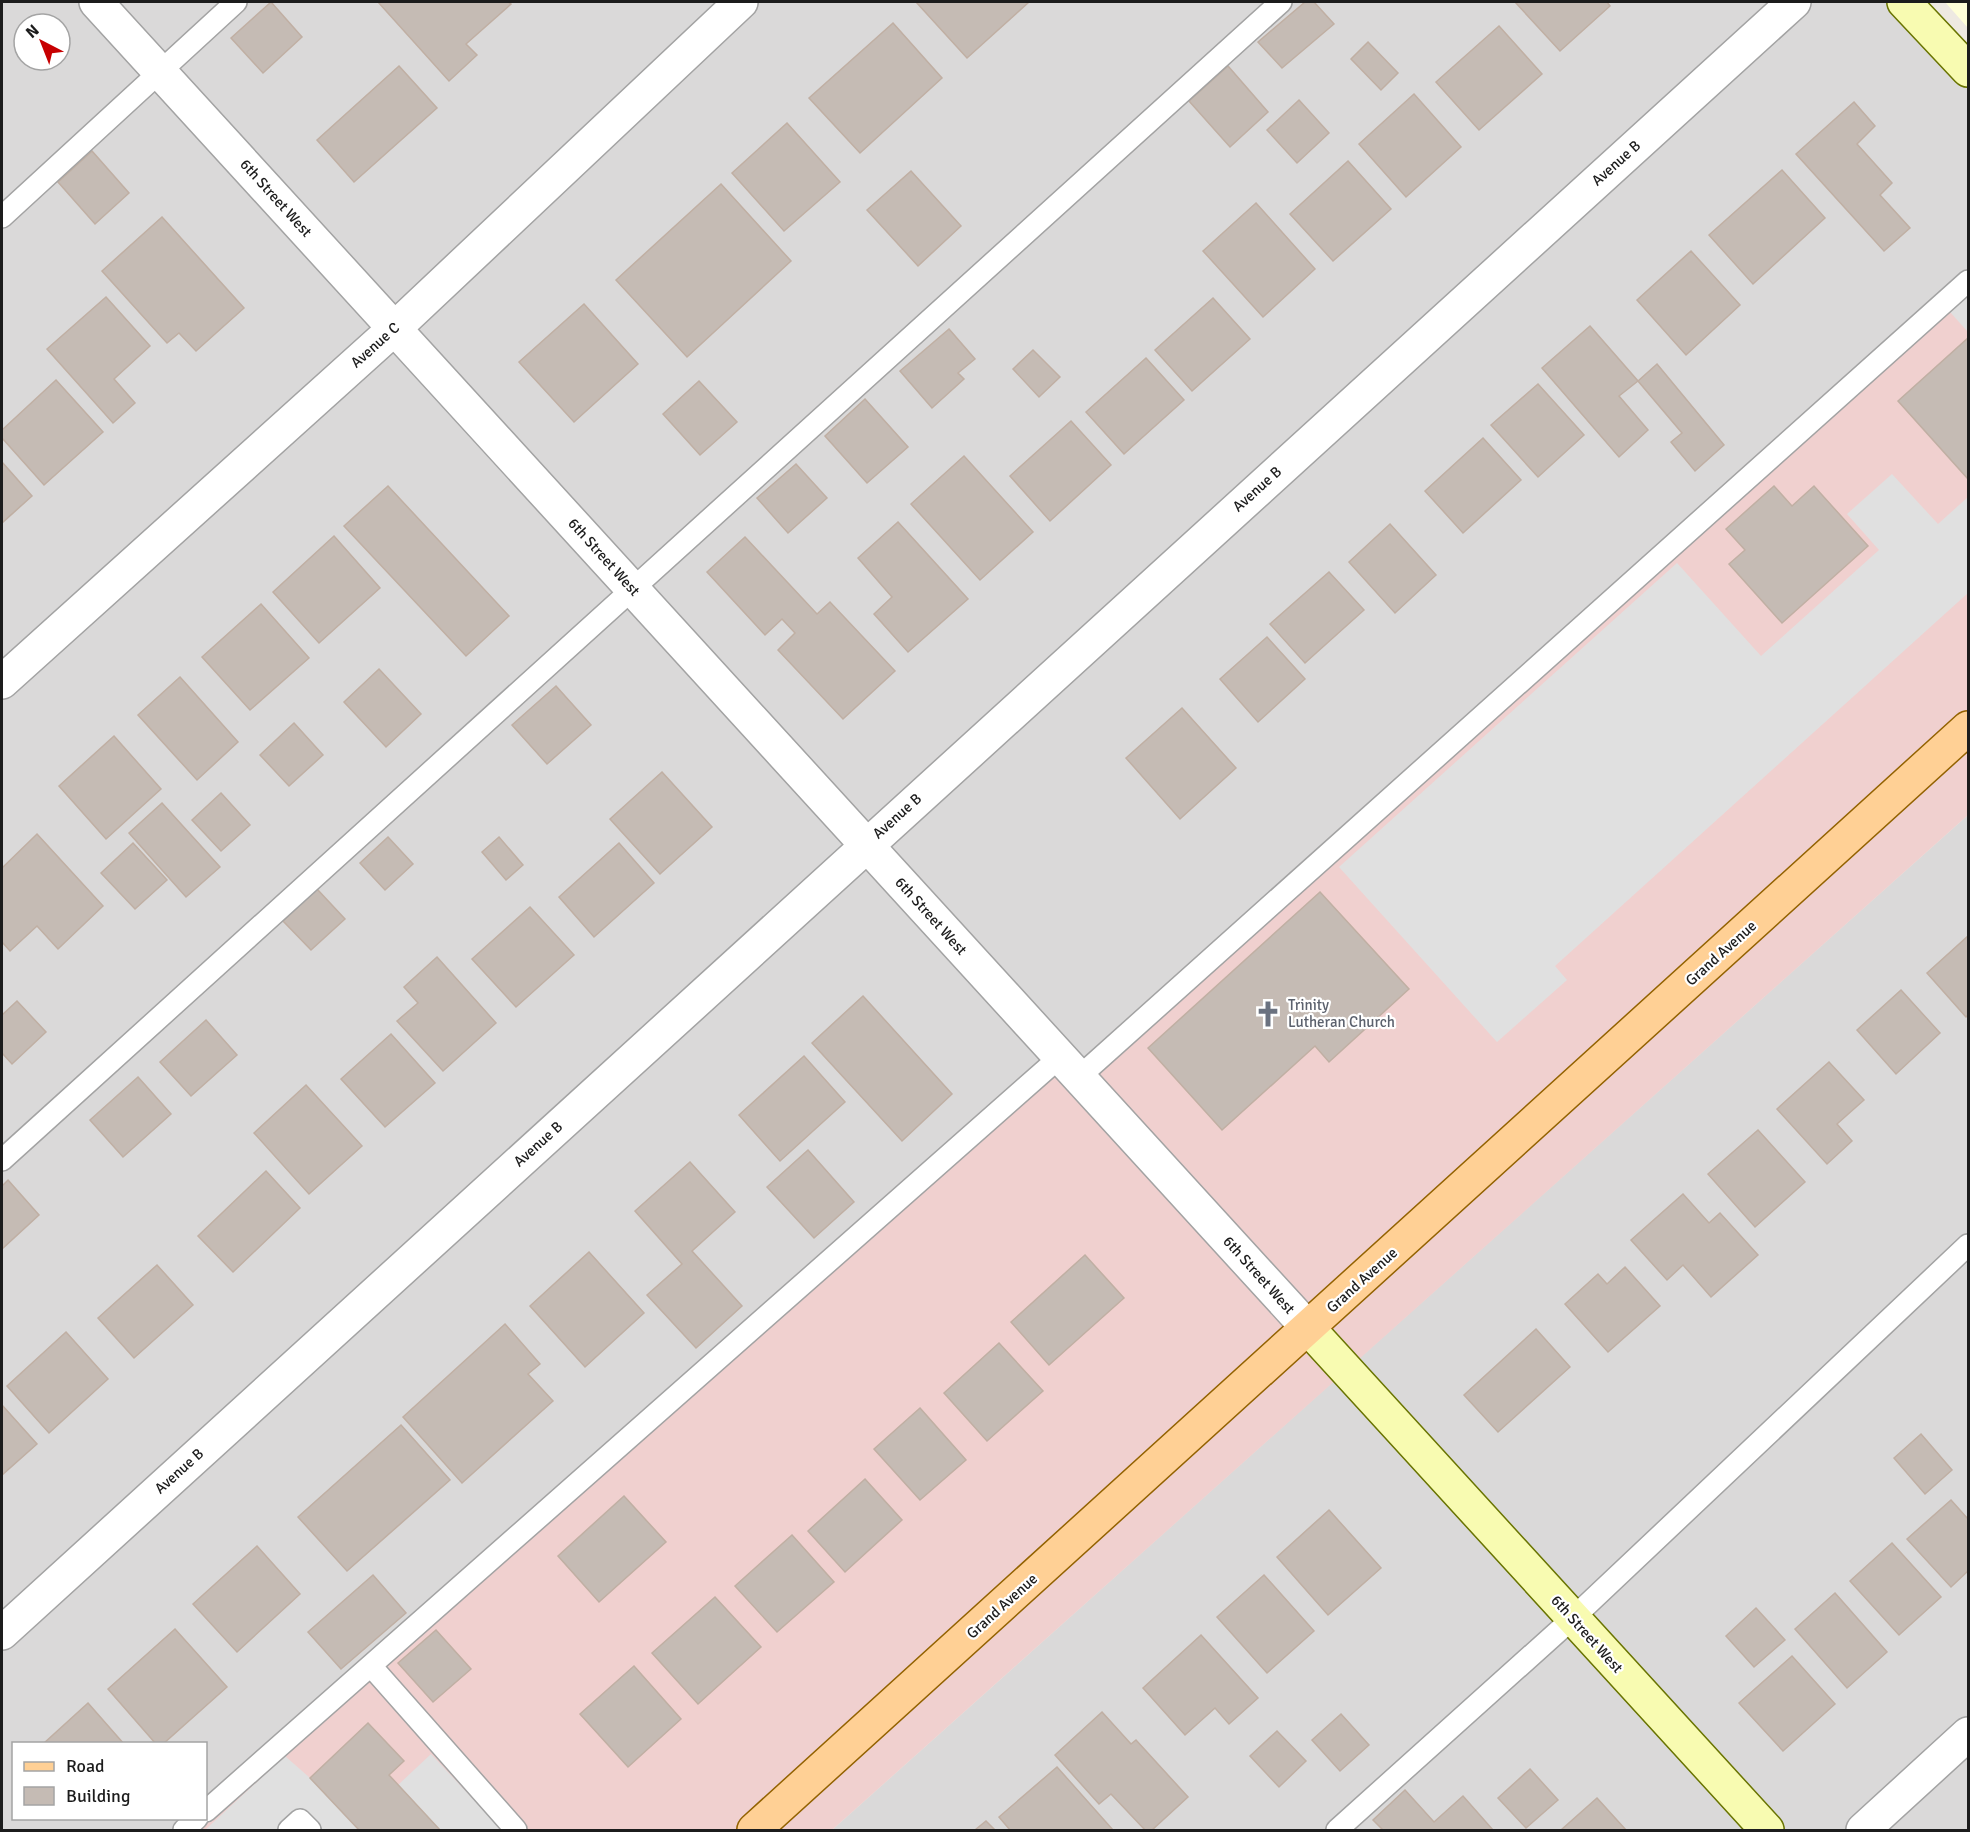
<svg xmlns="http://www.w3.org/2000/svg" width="1970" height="1832" viewBox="0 0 1970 1832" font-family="Signika,sans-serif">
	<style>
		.residential { fill: #dad9d9; fill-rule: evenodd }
		.commercial { fill: #f0d0cf }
		.education { fill: #ffffd8 }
		.parking { fill: #e0e0e0 }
		.building { fill: #c5bbb4; stroke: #c0afa3; stroke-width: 1.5 }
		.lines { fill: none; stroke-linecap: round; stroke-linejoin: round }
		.lane-casing { stroke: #a3a3a3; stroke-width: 24 }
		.street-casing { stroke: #a3a3a3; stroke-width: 36 }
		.secondary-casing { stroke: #697401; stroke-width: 36 }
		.primary-casing { stroke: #936200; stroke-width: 36 }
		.lane { stroke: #fff; stroke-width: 21 }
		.street { stroke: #fff; stroke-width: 33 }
		.secondary { stroke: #f8fbb1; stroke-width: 33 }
		.primary { stroke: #ffd095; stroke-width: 33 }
		.labels { text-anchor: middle; stroke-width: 4.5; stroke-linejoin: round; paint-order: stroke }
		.street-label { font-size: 15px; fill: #1c1c1c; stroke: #fff }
		.worship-label { font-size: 15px; fill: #5b616d; stroke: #fff; text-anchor: start }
	</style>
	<rect width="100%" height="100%" fill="#eee9e1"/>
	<!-- residential -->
	<g class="residential">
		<path d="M2,2H1907L1968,68V282L1079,1077L206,1811V1744H14V1818L197,1819L184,1830H2ZM24,24H60V60H24Z"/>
		<path d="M1968,815V1830H832L1372,1347Z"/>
	</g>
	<!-- commercial -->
	<path class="commercial" d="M1968,281V815L832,1830H184L1060,1057L1079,1077Z"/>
	<!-- education -->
	<path class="education" d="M1945,2H1968V28Z"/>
	<!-- parking -->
	<g class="parking">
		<path d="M1968,294V332L1950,312Z"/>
		<path d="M1892,474L1938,524L1968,497V593L1555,966L1567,980L1497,1042L1339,867L1677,563L1761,656L1879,550L1847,514Z"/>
		<path d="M431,1754L502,1830H440L398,1785Z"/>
		<path d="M285,1756L310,1778L359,1830H205Z"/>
	</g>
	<!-- building -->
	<g class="building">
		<path d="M271,2L302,37L263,73L231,38Z"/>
		<path d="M378,2H508L511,4L466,44L477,55L449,81Z"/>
		<path d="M916,2H1029L967,58Z"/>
		<path d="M1305,2H1314L1334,24L1282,68L1258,42Z"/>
		<path d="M1515,2H1607L1610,6L1560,51Z"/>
		<path d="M893,23L942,78L860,153L809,98Z"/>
		<path d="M1499,26L1542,74L1479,130L1436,82Z"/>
		<path d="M1368,42L1398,73L1381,90L1351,59Z"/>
		<path d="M399,66L437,108L354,182L317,140Z"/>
		<path d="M1228,66L1268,112L1230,147L1189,101Z"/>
		<path d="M1414,94L1461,147L1406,197L1359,144Z"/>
		<path d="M1299,100L1329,133L1297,163L1267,130Z"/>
		<path d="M1854,102L1875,126L1857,144L1892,183L1880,195L1910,228L1884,251L1796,154Z"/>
		<path d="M787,123L840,182L784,231L732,173Z"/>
		<path d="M92,151L129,193L95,224L58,182Z"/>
		<path d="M1348,161L1391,209L1333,261L1290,214Z"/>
		<path d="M1782,170L1825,218L1753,284L1709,235Z"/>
		<path d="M911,171L961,226L918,266L867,210Z"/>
		<path d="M721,184L791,261L687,357L616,280Z"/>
		<path d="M1256,203L1315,269L1263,317L1203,251Z"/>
		<path d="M162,217L244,308L196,351L179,333L167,343L102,271Z"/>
		<path d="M1691,251L1740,305L1686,355L1637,300Z"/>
		<path d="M106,297L150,346L114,379L135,403L113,423L47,349Z"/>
		<path d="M1213,298L1250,339L1192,391L1155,350Z"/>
		<path d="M584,304L638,364L574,422L519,362Z"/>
		<path d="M1590,326L1638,381L1619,396L1648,430L1619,457L1542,368Z"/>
		<path d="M949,329L975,359L958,373L964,379L932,408L900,371Z"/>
		<path d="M1968,338V479L1898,401Z"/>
		<path d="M1033,350L1060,377L1039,397L1013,369Z"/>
		<path d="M1146,358L1184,400L1124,454L1086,412Z"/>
		<path d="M1657,364L1724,445L1695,471L1671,442L1682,433L1638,381Z"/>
		<path d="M56,380L103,432L44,485L2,438V430Z"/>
		<path d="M699,381L737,422L700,455L663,414Z"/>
		<path d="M1538,384L1584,435L1538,477L1491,425Z"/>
		<path d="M865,399L908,447L867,483L825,436Z"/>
		<path d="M1071,421L1111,465L1050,521L1010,476Z"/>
		<path d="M1483,438L1521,480L1463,533L1425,491Z"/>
		<path d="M964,456L1033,532L980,580L911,504Z"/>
		<path d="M2,462L32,496L2,523Z"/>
		<path d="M796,464L827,498L788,533L757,498Z"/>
		<path d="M388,486L509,616L466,656L344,526Z"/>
		<path d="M1774,486L1792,506L1814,486L1868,546L1782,623L1729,564L1745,550L1726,529Z"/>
		<path d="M898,522L968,599L908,652L874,614L892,597L858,558Z"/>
		<path d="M1390,524L1436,575L1395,613L1349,562Z"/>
		<path d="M334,536L380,588L319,643L273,592Z"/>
		<path d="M745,537L817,614L830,602L895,671L843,719L778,650L795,633L782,619L765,635L707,572Z"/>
		<path d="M1329,572L1364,610L1305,663L1270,624Z"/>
		<path d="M261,604L309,658L250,710L202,657Z"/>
		<path d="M1267,637L1305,679L1258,722L1220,679Z"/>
		<path d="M379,669L421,714L386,747L344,702Z"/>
		<path d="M180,677L238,742L197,780L138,715Z"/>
		<path d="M556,686L591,725L547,764L512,725Z"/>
		<path d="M1182,708L1236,768L1180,819L1126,758Z"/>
		<path d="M294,723L323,755L289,786L260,755Z"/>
		<path d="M114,736L161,789L106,839L59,786Z"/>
		<path d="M662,772L712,827L660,874L610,819Z"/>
		<path d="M221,793L250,825L221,851L192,820Z"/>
		<path d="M162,803L220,867L186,897L129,833Z"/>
		<path d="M37,834L103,906L58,949L37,926L10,951L2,942V868Z"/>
		<path d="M388,837L413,864L385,890L360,863Z"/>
		<path d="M499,837L523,865L506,880L482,852Z"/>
		<path d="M133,843L167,880L135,909L101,873Z"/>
		<path d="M619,843L654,883L594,937L559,897Z"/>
		<path d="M317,889L345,919L311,950L283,921Z"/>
		<path d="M1320,892L1409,989L1329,1062L1315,1046L1222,1130L1148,1048Z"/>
		<path d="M530,907L574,955L516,1007L472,959Z"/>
		<path d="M1968,936V1015L1966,1017L1927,973Z"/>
		<path d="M437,957L496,1023L443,1071L397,1021L418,1003L404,987Z"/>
		<path d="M1901,990L1940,1033L1896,1074L1857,1030Z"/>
		<path d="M863,996L952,1094L902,1141L812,1043Z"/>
		<path d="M17,1001L46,1032L12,1064L2,1053V1015Z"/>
		<path d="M206,1020L237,1055L191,1096L160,1062Z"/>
		<path d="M391,1034L435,1083L385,1127L341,1079Z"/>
		<path d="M804,1056L845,1102L780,1161L739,1115Z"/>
		<path d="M1829,1062L1864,1100L1837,1124L1852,1141L1827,1164L1777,1109Z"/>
		<path d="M138,1077L171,1114L123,1157L90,1120Z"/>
		<path d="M306,1085L362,1146L309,1194L254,1133Z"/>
		<path d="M1758,1130L1805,1182L1755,1227L1708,1174Z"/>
		<path d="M808,1150L854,1202L814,1238L767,1187Z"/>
		<path d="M690,1162L735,1212L692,1251L742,1306L696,1348L647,1295L682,1264L635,1211Z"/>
		<path d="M266,1171L300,1208L233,1272L198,1236Z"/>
		<path d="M8,1180L39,1215L2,1249V1186Z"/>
		<path d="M1683,1194L1709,1223L1720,1213L1758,1255L1711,1297L1683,1265L1667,1280L1631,1240Z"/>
		<path d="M589,1252L644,1313L585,1367L530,1306Z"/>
		<path d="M1085,1255L1124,1298L1049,1365L1011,1322Z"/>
		<path d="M157,1265L193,1305L134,1358L98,1318Z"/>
		<path d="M1625,1267L1660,1306L1608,1352L1565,1304L1598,1274L1607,1284Z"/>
		<path d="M505,1324L540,1364L528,1374L553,1401L462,1483L403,1417Z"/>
		<path d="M1536,1329L1570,1367L1498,1432L1464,1395Z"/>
		<path d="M66,1332L108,1379L49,1433L7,1386Z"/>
		<path d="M999,1343L1043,1391L987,1441L944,1393Z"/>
		<path d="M2,1405L37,1444L2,1475Z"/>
		<path d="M920,1408L966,1460L920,1500L874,1449Z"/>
		<path d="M401,1425L450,1480L347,1571L298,1517Z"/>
		<path d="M1921,1434L1952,1470L1925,1494L1894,1458Z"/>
		<path d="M865,1479L902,1520L845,1572L808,1531Z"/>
		<path d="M624,1496L666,1542L599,1602L558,1556Z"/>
		<path d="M1951,1500L1968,1519V1571L1951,1587L1907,1539Z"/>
		<path d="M1329,1510L1381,1568L1328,1615L1277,1557Z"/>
		<path d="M792,1535L834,1582L777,1632L735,1586Z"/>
		<path d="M1892,1543L1941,1597L1899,1635L1850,1581Z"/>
		<path d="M257,1546L300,1594L237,1652L193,1604Z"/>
		<path d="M373,1575L406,1613L341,1669L308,1632Z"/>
		<path d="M1264,1575L1314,1631L1267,1673L1217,1617Z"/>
		<path d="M1835,1593L1887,1652L1847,1688L1795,1629Z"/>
		<path d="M715,1597L761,1647L698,1704L652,1653Z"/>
		<path d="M1756,1608L1785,1640L1754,1667L1726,1636Z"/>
		<path d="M175,1629L227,1687L163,1744H156L108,1689Z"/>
		<path d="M436,1630L471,1669L433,1702L398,1663Z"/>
		<path d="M1201,1635L1258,1698L1229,1724L1215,1708L1185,1735L1143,1688Z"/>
		<path d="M1792,1656L1835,1704L1783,1751L1739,1703Z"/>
		<path d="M634,1666L681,1719L628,1767L580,1714Z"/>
		<path d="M88,1703L124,1744H43Z"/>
		<path d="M1102,1712L1131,1744L1136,1740L1188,1797L1152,1830H1145L1111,1794L1099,1804L1055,1755Z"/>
		<path d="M1341,1714L1369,1745L1340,1771L1312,1740Z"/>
		<path d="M368,1723L404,1761L389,1775L440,1830H359L310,1778Z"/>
		<path d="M1277,1731L1306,1761L1279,1787L1250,1756Z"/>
		<path d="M1057,1767L1113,1830H1010L999,1817Z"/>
		<path d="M1530,1769L1558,1800L1526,1828L1498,1798Z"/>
		<path d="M1405,1790L1434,1822L1463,1796L1493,1830H1383L1373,1820Z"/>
		<path d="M1597,1798L1626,1830H1561Z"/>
		<path d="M986,1821L995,1830H975Z"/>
	</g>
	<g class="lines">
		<!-- lane casing -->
		<g class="lane-casing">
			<g id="lane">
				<path d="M2,217L236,2"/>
				<path d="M1079,1077L1968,281"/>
				<path d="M2,1160L1281,2"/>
				<path d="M371,1666L516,1830"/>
				<path d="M206,1811L1060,1057"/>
				<path d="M184,1830L197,1818"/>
				<path d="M289,1830L300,1820L310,1830"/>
				<path d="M1337,1830L1573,1618L1968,1245"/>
			</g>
		</g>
		<!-- street casing -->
		<g class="street-casing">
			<g id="street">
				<path d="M96,2L1308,1328"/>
				<path d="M2,682L395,328L741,2"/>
				<path d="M2,1633L1794,2"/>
				<path d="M1863,1830L1968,1734"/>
			</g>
		</g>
		<!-- secondary casing -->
		<g class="secondary-casing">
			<g id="secondary">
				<path d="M1904,2L1968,70"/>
				<path d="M1308,1328L1767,1830"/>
			</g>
		</g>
		<!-- primary casing -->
		<g class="primary-casing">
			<path id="primary" d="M754,1830L1968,728"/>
		</g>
		<!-- lane -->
		<use href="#lane" class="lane"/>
		<!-- street -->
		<use href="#street" class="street"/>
		<!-- secondary -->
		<use href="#secondary" class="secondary"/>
		<!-- primary -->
		<use href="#primary" class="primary"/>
	</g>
	<!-- icons -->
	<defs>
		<g id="church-bare" transform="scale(2.07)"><path d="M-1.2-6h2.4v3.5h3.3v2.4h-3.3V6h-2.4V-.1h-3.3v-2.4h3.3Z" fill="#6b7280" stroke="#fff" stroke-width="2.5" paint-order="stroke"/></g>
	</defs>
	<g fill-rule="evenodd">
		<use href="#church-bare" x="1268" y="1014"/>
	</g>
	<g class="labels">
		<!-- street labels -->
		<g class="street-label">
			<text transform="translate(1616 163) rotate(-42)" y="5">Avenue B</text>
			<text transform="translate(276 198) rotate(48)" y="5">6th Street West</text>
			<text transform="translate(375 345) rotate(-42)" y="5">Avenue C</text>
			<text transform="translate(1257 489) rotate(-42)" y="5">Avenue B</text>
			<text transform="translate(604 557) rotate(48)" y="5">6th Street West</text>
			<text transform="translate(897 816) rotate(-42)" y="5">Avenue B</text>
			<text transform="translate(931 916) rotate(48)" y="5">6th Street West</text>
			<text transform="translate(1721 953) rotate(-42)" y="5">Grand Avenue</text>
			<text transform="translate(538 1144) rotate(-42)" y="5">Avenue B</text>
			<text transform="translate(1259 1275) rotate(48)" y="5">6th Street West</text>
			<text transform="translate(1362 1280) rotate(-42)" y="5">Grand Avenue</text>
			<text transform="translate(179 1471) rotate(-42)" y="5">Avenue B</text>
			<text transform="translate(1002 1606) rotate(-42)" y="5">Grand Avenue</text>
			<text transform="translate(1587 1634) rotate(48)" y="5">6th Street West</text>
		</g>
		<!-- worship labels -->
		<g class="worship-label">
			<text x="1288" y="1010">Trinity<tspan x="1288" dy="17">Lutheran Church</tspan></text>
		</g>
	</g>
	<!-- border -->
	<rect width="1970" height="1832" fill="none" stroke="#1c1c1c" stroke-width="6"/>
	<!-- legend -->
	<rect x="12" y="1742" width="195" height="78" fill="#ffffff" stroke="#a4a4a4" stroke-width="1.5"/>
	<rect x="24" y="1762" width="30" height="9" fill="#ffd095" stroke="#a4a4a4" stroke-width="1.5"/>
	<text x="66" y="1772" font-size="18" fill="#1c1c1c">Road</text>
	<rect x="24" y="1787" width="30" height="18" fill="#c5bbb4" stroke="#a4a4a4" stroke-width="1.5"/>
	<text x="66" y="1802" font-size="18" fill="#1c1c1c">Building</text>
	<!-- north arrow -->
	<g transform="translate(42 42) rotate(318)"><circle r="28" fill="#ffffff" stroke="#a4a4a4" stroke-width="1.5"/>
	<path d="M0-4.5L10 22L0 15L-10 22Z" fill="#c70001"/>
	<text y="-9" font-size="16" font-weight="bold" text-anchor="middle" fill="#1c1c1c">N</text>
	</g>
</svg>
